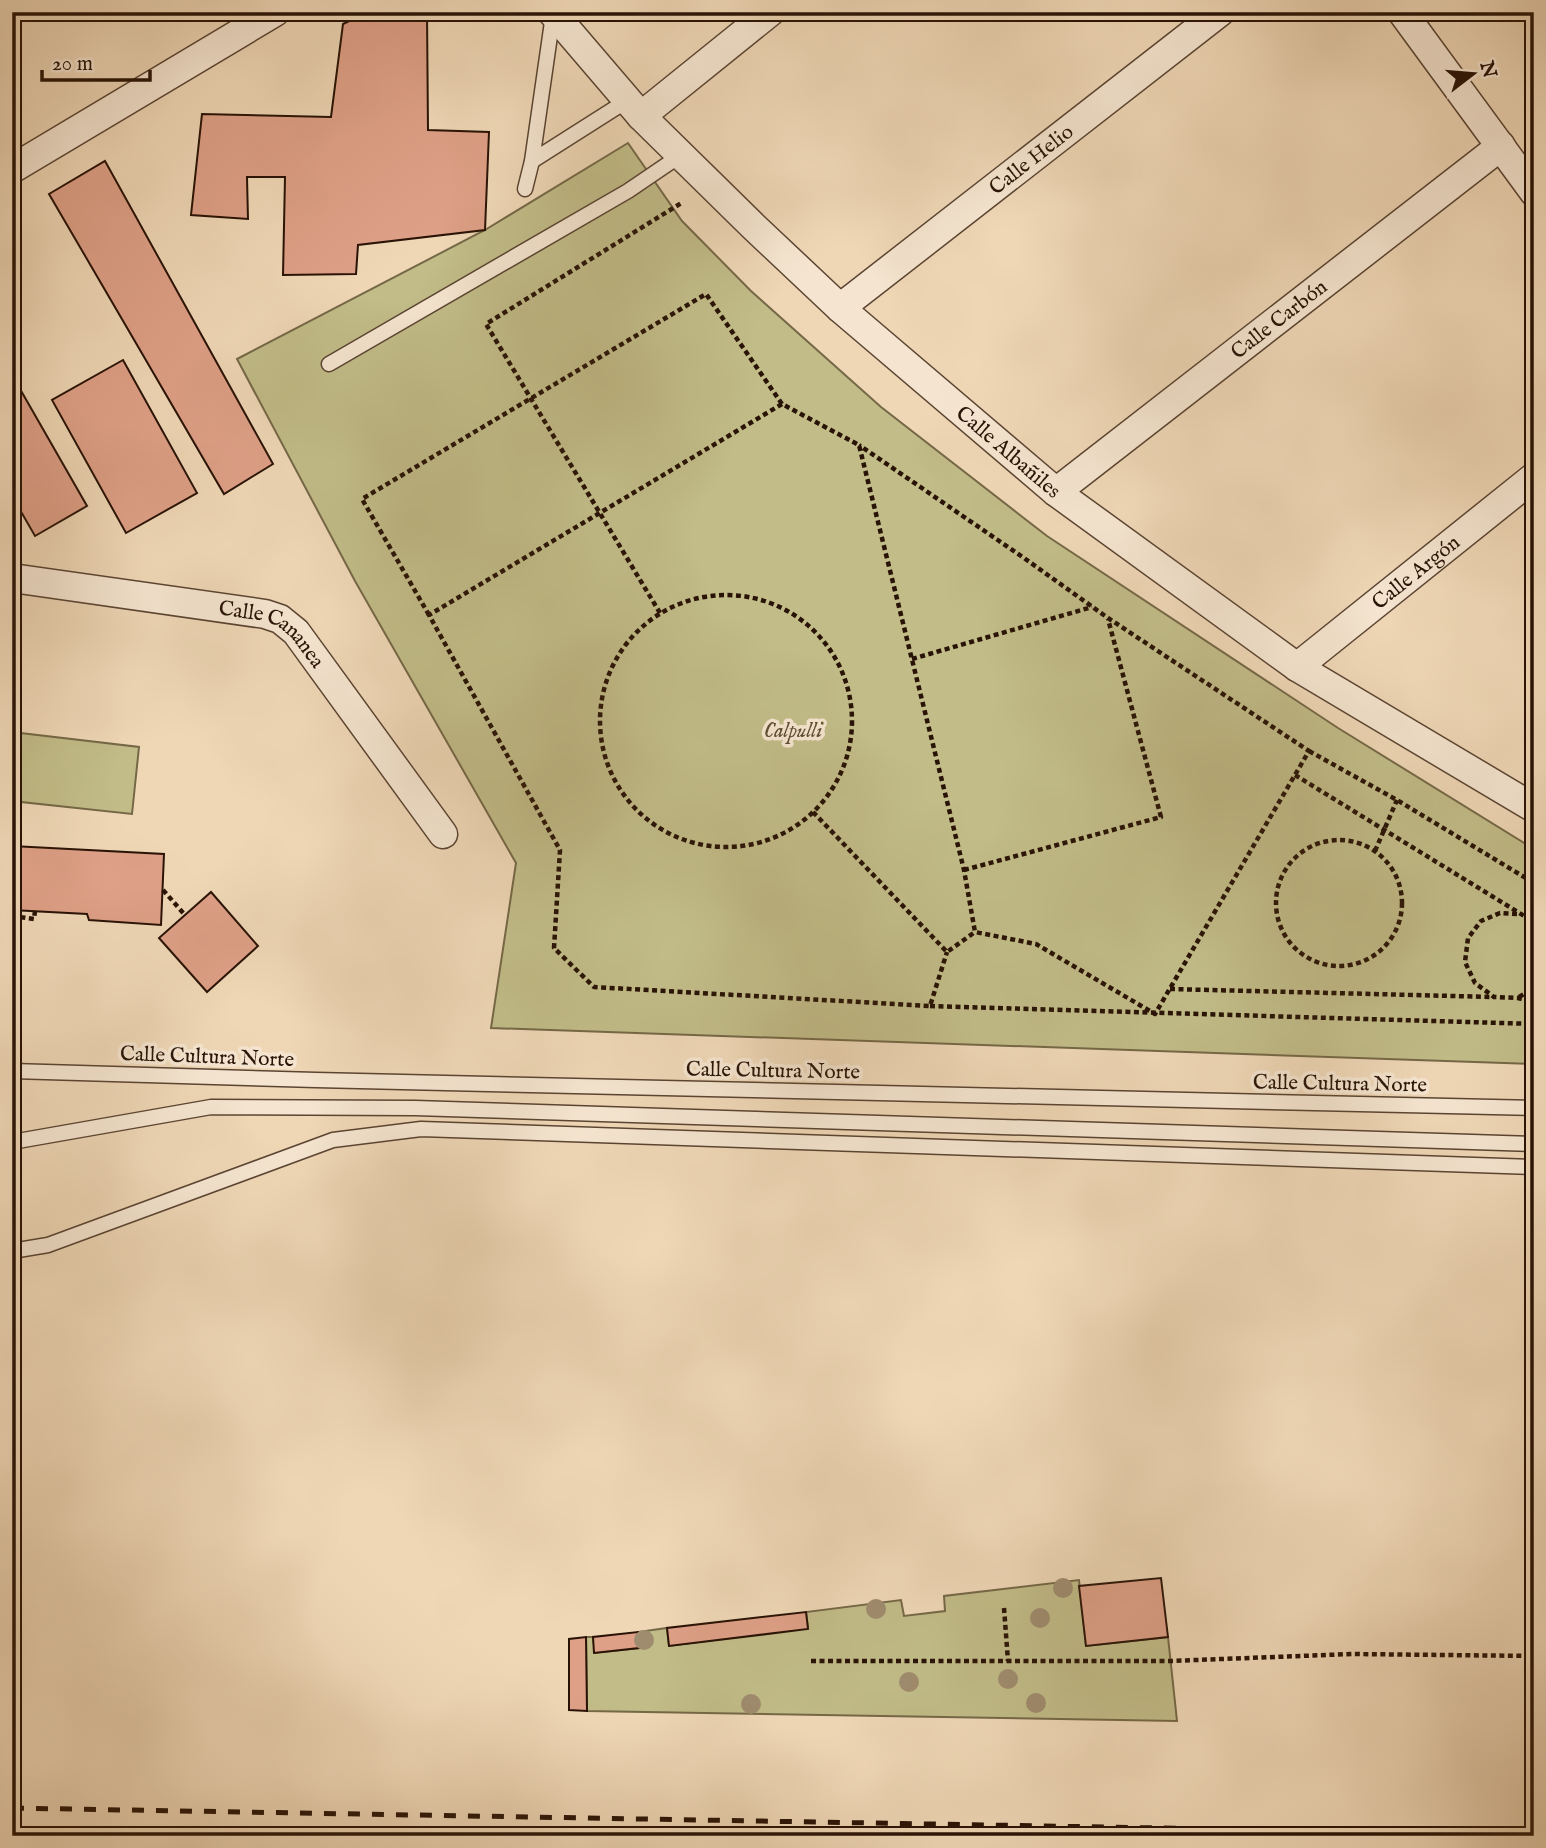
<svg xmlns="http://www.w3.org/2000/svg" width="1546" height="1848" viewBox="0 0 1546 1848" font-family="'IM FELL English',serif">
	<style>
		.green { fill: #c1bc88; stroke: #756847; stroke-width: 2 }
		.building { fill: #dea087; stroke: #291306; stroke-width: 2 }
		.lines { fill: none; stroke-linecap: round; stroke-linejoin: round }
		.service-casing { stroke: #5a4432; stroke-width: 17 }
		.minor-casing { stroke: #5a4432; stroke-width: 31 }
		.path { stroke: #291306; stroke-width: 4.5; stroke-dasharray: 5 3.5; stroke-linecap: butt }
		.service { stroke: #f5e5d0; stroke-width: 14 }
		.minor { stroke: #f5e5d0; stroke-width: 28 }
		.rail { stroke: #291306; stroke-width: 5; stroke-dasharray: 12 12; stroke-linecap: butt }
		.tree { fill: #9f8c6e }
		.labels { text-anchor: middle; stroke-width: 7; stroke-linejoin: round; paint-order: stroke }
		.street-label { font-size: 21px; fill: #291306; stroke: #f5e5d0 }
		.park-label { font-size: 21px; font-style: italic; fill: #5e4e34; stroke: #f5e5d0 }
	</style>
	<rect width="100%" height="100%" fill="#efd7b6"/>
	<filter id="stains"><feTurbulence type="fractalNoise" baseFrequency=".00286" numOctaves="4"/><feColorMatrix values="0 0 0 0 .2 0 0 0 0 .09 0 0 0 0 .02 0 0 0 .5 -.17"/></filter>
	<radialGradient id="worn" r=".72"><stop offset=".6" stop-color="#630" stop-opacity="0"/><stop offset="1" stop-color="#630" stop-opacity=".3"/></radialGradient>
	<!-- green -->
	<g class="green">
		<path d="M628,143L682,221L751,291L881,407L1047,536L1338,728L1534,849V1064L491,1028L516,863L355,581L237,359L485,230Z"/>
		<path d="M12,732L139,747L132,814L12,801Z"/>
		<path d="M1079,1580L1086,1646L1168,1637L1177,1721L587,1711L586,1637H593L595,1653L639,1648L638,1632L667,1628L669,1646L808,1628L806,1612L901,1600L904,1616L945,1611L944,1596Z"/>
	</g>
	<!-- building -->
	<g class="building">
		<path d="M368,12H427L428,130L489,132L485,230L358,245L356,274L283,275L285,177H247L248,219L191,215L202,114L331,117L343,24Z"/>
		<path d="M105,161L273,464L224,494L49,194Z"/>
		<path d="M123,360L197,493L126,533L52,400Z"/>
		<path d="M12,375L87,506L35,536L12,496Z"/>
		<path d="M12,846L164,854L161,925L89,920L87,914L12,910Z"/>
		<path d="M211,892L258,946L207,992L159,938Z"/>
		<path d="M1161,1578L1168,1637L1086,1646L1079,1586Z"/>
		<path d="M806,1612L808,1629L669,1646L667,1628Z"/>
		<path d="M638,1632L639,1648L594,1653L593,1637Z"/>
		<path d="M586,1637L587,1711L569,1710V1639Z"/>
	</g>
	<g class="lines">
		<!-- service casing -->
		<g class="service-casing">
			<g id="service">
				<path d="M532,161L628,100"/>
				<path d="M525,189L532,161L553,15"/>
				<path d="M329,364L628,191L681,155"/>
				<path d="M12,1071L316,1080L1534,1108"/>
				<path d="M12,1142L211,1107L415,1108L1534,1144"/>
				<path d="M12,1251L48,1245L333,1140L421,1129L1534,1167"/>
			</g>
		</g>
		<!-- minor casing -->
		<g class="minor-casing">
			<g id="minor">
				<path id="s1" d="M552,12L641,116L754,227L840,308L1056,492L1297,667L1534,808"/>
				<path d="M1402,12L1534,192"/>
				<path d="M641,116L770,12"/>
				<path d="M12,169L275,12"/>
				<path id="s2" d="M840,308L1220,12"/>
				<path id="s3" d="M1056,492L1501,146"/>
				<path id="s4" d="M12,578L265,614L280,619L296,632L443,834"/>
				<path id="s5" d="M1297,667L1534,477"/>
			</g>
		</g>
		<!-- path -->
		<g class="path">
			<path d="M782,404L429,615L560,850L554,948L594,987L930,1006L947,952"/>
			<circle cx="726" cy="721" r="126"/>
			<path d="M660,613L486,324L683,202"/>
			<path d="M429,615L362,499L706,294L782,404L859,445L964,870L975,932L1036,944L1155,1014L1309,751L1108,618L1024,558L859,445"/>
			<path d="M912,659L1092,607"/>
			<path d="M1309,751L1397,800L1534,883"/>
			<path d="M1295,775L1534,922"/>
			<path d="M813,812L947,952L975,932"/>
			<circle cx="1339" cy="903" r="63"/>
			<path d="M1375,851L1397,800"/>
			<path d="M964,870L1161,817L1108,619"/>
			<path d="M163,890L185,915"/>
			<path d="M1517,914L1500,913L1481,921L1468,938L1465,962L1475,983L1494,997L1518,998L1534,1002"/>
			<path d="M12,916L34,919L35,911"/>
			<path d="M1170,989L1494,997"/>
			<path d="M1519,997L1534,988"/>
			<path d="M930,1006L1534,1024"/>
			<path d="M1004,1608L1008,1661"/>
			<path d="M811,1661H1170L1352,1654L1534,1656"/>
		</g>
		<!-- service -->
		<use href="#service" class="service"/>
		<!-- minor -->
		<use href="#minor" class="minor"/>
		<!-- rail -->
		<path class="rail" d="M12,1808L1274,1830L1400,1833L1434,1836"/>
	</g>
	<!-- trees -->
	<g class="tree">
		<circle cx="1063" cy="1588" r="10"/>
		<circle cx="876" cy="1609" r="10"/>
		<circle cx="1040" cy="1618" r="10"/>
		<circle cx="644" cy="1640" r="10"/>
		<circle cx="1008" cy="1679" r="10"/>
		<circle cx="909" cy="1682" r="10"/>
		<circle cx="1036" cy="1703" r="10"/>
		<circle cx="751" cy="1704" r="10"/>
	</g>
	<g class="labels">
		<!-- street labels -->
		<g class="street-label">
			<text dy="7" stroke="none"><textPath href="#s2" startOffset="242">Calle Helio</textPath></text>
			<text dy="7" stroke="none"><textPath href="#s3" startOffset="282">Calle Carbón</textPath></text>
			<text dy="7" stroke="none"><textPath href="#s1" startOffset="635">Calle Albañiles</textPath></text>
			<text dy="7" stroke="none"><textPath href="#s5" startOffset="152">Calle Argón</textPath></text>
			<text dy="7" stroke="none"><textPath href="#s4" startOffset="271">Calle Cananea</textPath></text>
			<text transform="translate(207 1056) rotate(2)" y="7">Calle Cultura Norte</text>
			<text transform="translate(773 1070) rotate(1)" y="7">Calle Cultura Norte</text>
			<text transform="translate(1340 1083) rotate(1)" y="7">Calle Cultura Norte</text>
		</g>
		<!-- park labels -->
		<g class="park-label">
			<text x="793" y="737">Calpulli</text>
		</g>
	</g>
	<!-- margin -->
	<rect width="1546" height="1848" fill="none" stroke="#efd7b6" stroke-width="42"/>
	<rect x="14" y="14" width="1518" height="1820" fill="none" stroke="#291306" stroke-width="3.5"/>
	<rect x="21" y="21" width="1504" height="1806" fill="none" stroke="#291306" stroke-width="2"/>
	<!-- north arrow -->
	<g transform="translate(1473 74) rotate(74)" stroke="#f5e5d0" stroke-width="5" paint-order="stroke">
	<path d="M0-5L12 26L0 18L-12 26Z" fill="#291306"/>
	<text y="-10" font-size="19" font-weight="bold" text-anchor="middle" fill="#291306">N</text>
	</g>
	<!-- scale -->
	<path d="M42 70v10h108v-10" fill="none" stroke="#291306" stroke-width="3.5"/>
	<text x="52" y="70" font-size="21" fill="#291306" stroke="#f5e5d0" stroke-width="5" paint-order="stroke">20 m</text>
	<rect width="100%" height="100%" filter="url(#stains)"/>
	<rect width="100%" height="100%" fill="url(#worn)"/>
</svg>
